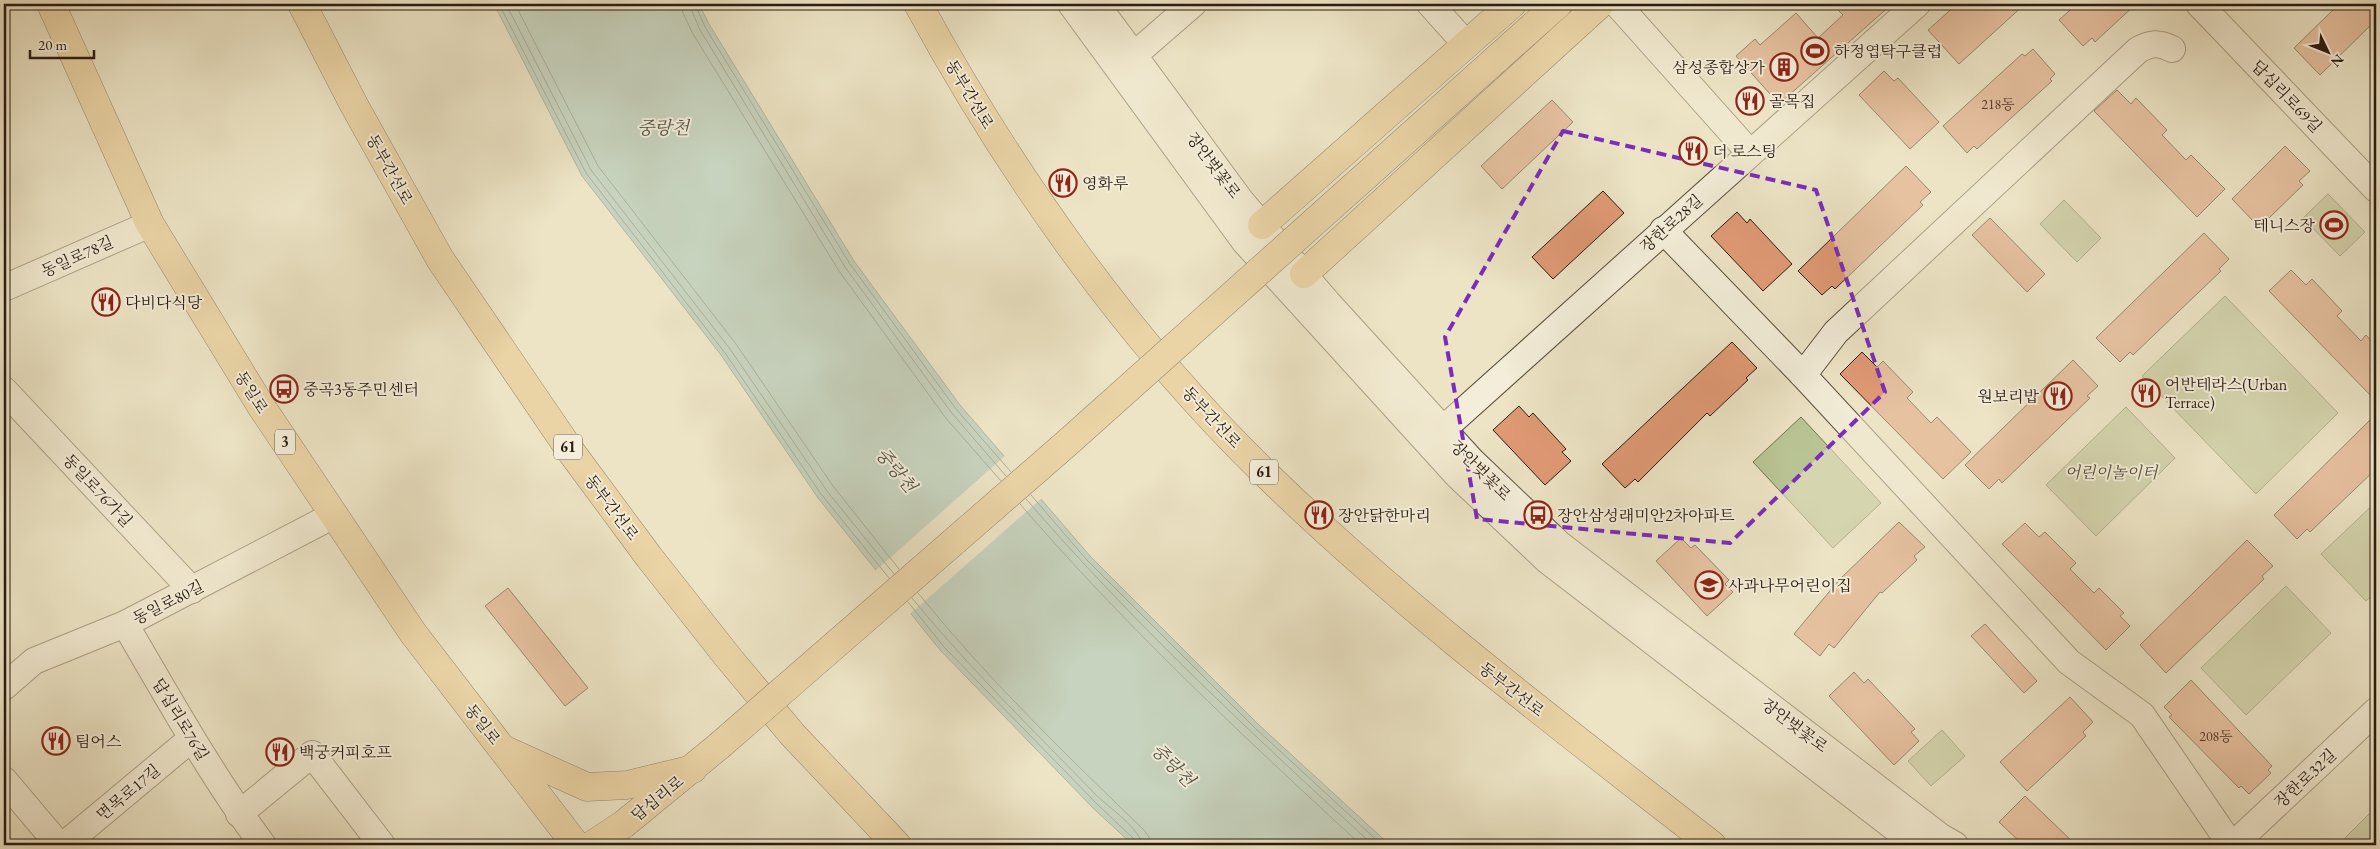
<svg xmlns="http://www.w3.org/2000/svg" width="2380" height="849" viewBox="0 0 2380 849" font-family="'EB Garamond','Noto Serif KR',serif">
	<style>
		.green { fill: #b9c494; stroke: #727052 }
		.water { fill: #99beb7; stroke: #6d7d75 }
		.pier { fill: #ece4c5 }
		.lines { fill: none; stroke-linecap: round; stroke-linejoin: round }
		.shore { stroke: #626c64; stroke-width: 1 }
		.building { fill: #e09a75; stroke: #2b1b11 }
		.minor-casing { stroke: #5b4d3e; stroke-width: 28 }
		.major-casing { stroke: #2b1b11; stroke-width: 29 }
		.highway-casing { stroke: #2b1b11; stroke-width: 29 }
		.minor { stroke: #f3edd9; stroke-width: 26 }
		.major { stroke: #e6c282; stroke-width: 28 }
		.highway { stroke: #e6c282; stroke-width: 28 }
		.major-bridge-casing { stroke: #2b1b11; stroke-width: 29; stroke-linecap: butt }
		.major-bridge { stroke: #e6c282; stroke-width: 28 }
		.marked { fill: none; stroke: #7b2cbf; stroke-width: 4; stroke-dasharray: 10 6; stroke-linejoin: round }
		.labels { text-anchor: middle; stroke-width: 4; stroke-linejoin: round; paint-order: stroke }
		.number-label { font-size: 14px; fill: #583b2a }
		.shield { fill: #f3edd9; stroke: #675a4d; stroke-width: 1 }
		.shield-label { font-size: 15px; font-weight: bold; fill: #2b1b11 }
		.poi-label { font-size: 16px; fill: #2b1b11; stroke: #f3edd9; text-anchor: start }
		.street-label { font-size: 16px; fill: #2b1b11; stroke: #f3edd9 }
		.park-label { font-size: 16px; font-style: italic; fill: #564e38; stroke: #f3edd9 }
		.water-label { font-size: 18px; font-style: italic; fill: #52544b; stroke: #f3edd9 }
	</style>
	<rect width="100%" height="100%" fill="#ece4c5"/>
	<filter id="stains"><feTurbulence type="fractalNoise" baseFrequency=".004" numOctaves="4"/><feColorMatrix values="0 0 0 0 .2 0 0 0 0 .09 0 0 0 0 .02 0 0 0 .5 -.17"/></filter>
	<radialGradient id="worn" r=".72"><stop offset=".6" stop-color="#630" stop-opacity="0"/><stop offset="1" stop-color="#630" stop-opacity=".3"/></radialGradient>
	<!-- green -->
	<g class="green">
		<path d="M2328,194L2365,232L2340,256L2303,218Z"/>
		<path d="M2064,200L2101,238L2077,262L2040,224Z"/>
		<path d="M2225,296L2338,413L2256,494L2142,376Z"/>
		<path d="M2126,407L2175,458L2096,536L2046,485Z"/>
		<path d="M1801,417L1881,503L1833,548L1753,462Z"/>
		<path d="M2376,502V592L2366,601L2321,554Z"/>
		<path d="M2286,586L2331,633L2246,715L2201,668Z"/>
		<path d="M1942,730L1965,756L1931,786L1908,761Z"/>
		<path d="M2376,807V845H2348L2343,840Z"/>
	</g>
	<!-- water -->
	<path class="water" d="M494,4H699L709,24L854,261L960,405L1090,556L1259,725L1390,845H1133L1094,809L940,650L818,498L721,355L582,176Z"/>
	<!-- pier -->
	<path class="pier" d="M1006,455L1043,497L909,615L874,572Z"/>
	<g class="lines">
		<!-- shore -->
		<g class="shore">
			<path d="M499,4L586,173L725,353L821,494L889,578"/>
			<path d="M506,4L591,170L730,349L827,491L894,574"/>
			<path d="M515,4L598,166L736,344L833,486L899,569"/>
			<path d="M681,4L683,13L693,34L839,271L945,417L1001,481"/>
			<path d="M689,4L700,30L845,267L951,412L1006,476"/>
			<path d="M695,4L705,27L850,264L956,409L1011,472"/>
			<path d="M1031,495L1086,559L1255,728L1382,845"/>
			<path d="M1026,499C1133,623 1252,734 1373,845"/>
			<path d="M1020,504C1125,626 1243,736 1361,845"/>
			<path d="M918,593C986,677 1066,755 1144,830L1149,837L1150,845"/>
			<path d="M912,598C969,668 1034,731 1097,796C1108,806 1142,831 1142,845"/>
			<path d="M908,602L944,647L1098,805L1135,840L1136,845"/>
		</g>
	</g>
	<!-- building -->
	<g class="building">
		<path d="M1832,4H1892L1779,104L1736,56L1755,39L1760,45L1796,13L1818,38L1843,15Z"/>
		<path d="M1957,4H2025L1959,64L1928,30Z"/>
		<path d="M2077,4H2136L2095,42L2092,38L2083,46L2059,20Z"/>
		<path d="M2339,4H2376V20L2320,75L2294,48Z"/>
		<path d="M2033,49L2055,74L2050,79L2052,81L1977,149L1974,146L1967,153L1943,126L2022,54L2025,56Z"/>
		<path d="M1884,71L1894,81L1898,78L1939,122L1910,149L1859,95Z"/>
		<path d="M2117,90L2131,104L2136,98L2167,130L2162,135L2186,160L2191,155L2225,189L2197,217L2094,111Z"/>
		<path d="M1552,100L1573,122L1502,189L1481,166Z"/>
		<path d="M2285,146L2310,171L2299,181L2303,185L2268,219L2264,216L2256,224L2232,199Z"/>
		<path d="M1906,166L1931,192L1920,202L1923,205L1835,289L1832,286L1822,295L1798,271Z"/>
		<path d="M1603,191L1624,213L1553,279L1532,257Z"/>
		<path d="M1737,212L1747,223L1750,219L1792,264L1763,291L1711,236Z"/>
		<path d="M1990,218L2045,274L2027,292L1972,235Z"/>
		<path d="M2204,233L2229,259L2219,269L2221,271L2133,355L2130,352L2120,362L2096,338Z"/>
		<path d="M2291,270L2306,285L2312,279L2342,311L2337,316L2361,341L2366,335L2376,346V401L2269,291Z"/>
		<path d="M1732,342L1757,368L1746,378L1748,380L1710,416L1707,413L1638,482L1635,479L1625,488L1602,464Z"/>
		<path d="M1862,352L1877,367L1883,361L1913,392L1907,398L1931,423L1937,417L1971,452L1943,479L1840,374Z"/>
		<path d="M2073,360L2098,386L2087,396L2090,398L2002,483L1999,479L1989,489L1965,465Z"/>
		<path d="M1519,406L1529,417L1533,413L1566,449L1562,452L1571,461L1545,485L1493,430Z"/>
		<path d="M2376,414V469L2310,532L2307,529L2297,539L2274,515Z"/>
		<path d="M1899,522L1925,547L1914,556L1917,560L1882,593L1880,592L1834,648L1829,644L1820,656L1794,634L1839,580Z"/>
		<path d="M2025,523L2039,537L2045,532L2076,563L2070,569L2094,593L2099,588L2124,613L2120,616L2130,626L2106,650L2002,544Z"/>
		<path d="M1681,538L1691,548L1695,545L1729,580L1725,584L1733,592L1707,616L1656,561Z"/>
		<path d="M2247,540L2273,566L2262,576L2264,579L2166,673L2140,645Z"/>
		<path d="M508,588L588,688L565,706L485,606Z"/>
		<path d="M1985,624L2037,681L2024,693L1971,636Z"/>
		<path d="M1854,672L1864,683L1868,679L1915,729L1911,732L1919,741L1894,765L1829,696Z"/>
		<path d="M2191,680L2272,766L2268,770L2271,773L2249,794L2241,786L2239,788L2169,717L2172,715L2164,707Z"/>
		<path d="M2070,697L2093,722L2083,732L2086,736L2027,791L2000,762Z"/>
		<path d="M2025,796L2076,845H2023L1999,822Z"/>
	</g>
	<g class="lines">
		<!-- minor casing -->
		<g class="minor-casing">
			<g id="minor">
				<path d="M1071,4L1245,242L1458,476L1548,561L1917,845"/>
				<path d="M1096,4L1241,201L1328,303L1472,461L1558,543L1941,837L1955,845"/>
				<path d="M1430,4L1466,44"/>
				<path d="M1617,4L1750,153"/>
				<path d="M2199,4L2376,189"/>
				<path d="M1133,56L1193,4"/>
				<path d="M1663,230L1803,375L2069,662L2142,715L2231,845"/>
				<path d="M4,288L150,224"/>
				<path d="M1803,375L1836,332L2138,50C2151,43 2158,42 2172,49"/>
				<path d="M4,390L192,590"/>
				<path d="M1430,441L1917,4"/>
				<path d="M125,624C169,699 211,775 263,845"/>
				<path d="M4,687L34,661L125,624L334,515"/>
				<path d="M4,780L59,845"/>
				<path d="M239,814L312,754L382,845"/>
				<path d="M64,845L191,739"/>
				<path d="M2233,845L2376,711"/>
			</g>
		</g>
		<!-- major casing -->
		<g class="major-casing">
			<g id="major">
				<path d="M51,4L150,224L261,406L413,633L576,845"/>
				<path d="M1540,20L1558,4"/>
				<path d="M1262,225L1512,4"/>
				<path d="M1304,274L1600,4"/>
				<path d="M505,750L587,787L627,785L693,769"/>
				<path d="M592,845L624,824L719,746"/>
			</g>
		</g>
		<!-- highway casing -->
		<g class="highway-casing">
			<g id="highway">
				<path d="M302,4L354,105L440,259L572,453L649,557L727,656L792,734L897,845"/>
				<path d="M918,4C1011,175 1130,343 1270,478C1408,612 1561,727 1712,845"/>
			</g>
		</g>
		<!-- minor -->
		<use href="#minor" class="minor"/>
		<!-- major -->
		<use href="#major" class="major"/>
		<!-- highway -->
		<use href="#highway" class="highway"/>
		<!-- major-bridge casing -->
		<g class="major-bridge-casing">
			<path id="major-bridge" d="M719,746L1066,444L1540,20"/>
		</g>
		<!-- major-bridge -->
		<use href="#major-bridge" class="major-bridge"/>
	</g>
	<!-- marked area -->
	<path d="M0 0H2380V849H0ZM1563,131L1816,190L1885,392L1730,543L1477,519L1445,337Z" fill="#ece4c5" fill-opacity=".55" fill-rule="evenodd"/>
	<path class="marked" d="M1563,131L1816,190L1885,392L1730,543L1477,519L1445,337Z"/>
	<!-- icons -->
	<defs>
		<g id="stadium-ring" transform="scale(1.4375)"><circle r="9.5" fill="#f3edd9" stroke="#8f2418" stroke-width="1.5"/><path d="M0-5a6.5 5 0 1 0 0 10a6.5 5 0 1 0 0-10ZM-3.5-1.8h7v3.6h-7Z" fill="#8f2418"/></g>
		<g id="building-ring" transform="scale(1.4375)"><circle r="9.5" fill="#f3edd9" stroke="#8f2418" stroke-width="1.5"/><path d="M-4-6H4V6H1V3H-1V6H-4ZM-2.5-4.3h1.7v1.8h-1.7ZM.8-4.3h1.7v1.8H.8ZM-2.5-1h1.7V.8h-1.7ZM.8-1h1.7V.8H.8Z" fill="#8f2418"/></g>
		<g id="restaurant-ring" transform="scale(1.4375)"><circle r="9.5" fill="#f3edd9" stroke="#8f2418" stroke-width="1.5"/><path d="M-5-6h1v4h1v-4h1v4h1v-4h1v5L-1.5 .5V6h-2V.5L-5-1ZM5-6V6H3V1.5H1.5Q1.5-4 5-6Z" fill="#8f2418"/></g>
		<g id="bus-ring" transform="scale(1.4375)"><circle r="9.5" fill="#f3edd9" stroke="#8f2418" stroke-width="1.5"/><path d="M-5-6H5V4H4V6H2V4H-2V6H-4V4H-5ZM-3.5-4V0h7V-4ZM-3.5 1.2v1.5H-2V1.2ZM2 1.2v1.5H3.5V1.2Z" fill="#8f2418"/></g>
		<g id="school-ring" transform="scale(1.4375)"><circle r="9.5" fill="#f3edd9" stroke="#8f2418" stroke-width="1.5"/><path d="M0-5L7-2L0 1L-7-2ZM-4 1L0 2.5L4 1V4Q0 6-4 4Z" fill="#8f2418"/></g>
	</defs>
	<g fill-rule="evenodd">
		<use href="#stadium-ring" x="1815" y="51"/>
		<use href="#building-ring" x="1784" y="67"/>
		<use href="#restaurant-ring" x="1750" y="101"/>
		<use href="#restaurant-ring" x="1693" y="151"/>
		<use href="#restaurant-ring" x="1063" y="183"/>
		<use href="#stadium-ring" x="2334" y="225"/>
		<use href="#restaurant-ring" x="106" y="302"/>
		<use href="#bus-ring" x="284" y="389"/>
		<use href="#restaurant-ring" x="2146" y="393"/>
		<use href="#restaurant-ring" x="2058" y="396"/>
		<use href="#restaurant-ring" x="1319" y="515"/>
		<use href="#bus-ring" x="1538" y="515"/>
		<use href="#school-ring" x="1709" y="585"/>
		<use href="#restaurant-ring" x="56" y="741"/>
		<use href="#restaurant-ring" x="280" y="752"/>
	</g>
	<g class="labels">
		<!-- number labels -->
		<g class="number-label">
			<text x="1998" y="109">218동</text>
			<text x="2216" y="741">208동</text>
		</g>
		<!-- shield labels -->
		<g class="shield">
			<rect x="275" y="429.5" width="20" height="25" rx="4"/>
			<rect x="554" y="434.5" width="28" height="25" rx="4"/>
			<rect x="1250" y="459.5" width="28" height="25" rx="4"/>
		</g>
		<g class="shield-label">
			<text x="285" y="447">3</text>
			<text x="568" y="452">61</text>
			<text x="1264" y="477">61</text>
		</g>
		<!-- poi labels -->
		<g class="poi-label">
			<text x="1834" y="57">하정엽탁구클럽</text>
			<text x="1765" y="73" text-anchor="end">삼성종합상가</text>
			<text x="1769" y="107">골목집</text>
			<text x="1712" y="157">더 로스팅</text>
			<text x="1082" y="189">영화루</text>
			<text x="2315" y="231" text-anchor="end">테니스장</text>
			<text x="125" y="308">다비다식당</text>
			<text x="2165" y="390">어반테라스(Urban<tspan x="2165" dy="18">Terrace)</tspan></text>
			<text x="303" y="395">중곡3동주민센터</text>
			<text x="2039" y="402" text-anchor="end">원보리밥</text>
			<text x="1338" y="521">장안닭한마리</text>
			<text x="1557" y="521">장안삼성래미안2차아파트</text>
			<text x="1728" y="591">사과나무어린이집</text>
			<text x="75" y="747">팀어스</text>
			<text x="299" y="758">백궁커피호프</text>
		</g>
		<!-- street labels -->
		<g class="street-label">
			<text transform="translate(970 94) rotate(59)" y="6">동부간선로</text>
			<text transform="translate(2287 96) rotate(46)" y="6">답십리로69길</text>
			<text transform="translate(1214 165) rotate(53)" y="6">장안벚꽃로</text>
			<text transform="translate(390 169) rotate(61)" y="6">동부간선로</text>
			<text transform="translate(1671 223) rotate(-42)" y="6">장한로28길</text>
			<text transform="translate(77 256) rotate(-24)" y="6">동일로78길</text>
			<text transform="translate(252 392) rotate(58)" y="6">동일로</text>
			<text transform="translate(1212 417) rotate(47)" y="6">동부간선로</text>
			<text transform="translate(1481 470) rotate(45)" y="6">장안벚꽃로</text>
			<text transform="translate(98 490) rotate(47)" y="6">동일로76가길</text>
			<text transform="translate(612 507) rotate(53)" y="6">동부간선로</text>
			<text transform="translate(168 602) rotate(-27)" y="6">동일로80길</text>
			<text transform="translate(1512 689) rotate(38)" y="6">동부간선로</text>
			<text transform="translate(181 719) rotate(59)" y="6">답십리로76길</text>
			<text transform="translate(483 724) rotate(52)" y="6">동일로</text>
			<text transform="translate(1795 725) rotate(37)" y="6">장안벚꽃로</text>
			<text transform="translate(2305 778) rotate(-43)" y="6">장한로32길</text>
			<text transform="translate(128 792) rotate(-40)" y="6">면목로17길</text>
			<text transform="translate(657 798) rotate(-39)" y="6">답십리로</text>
		</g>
		<!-- park labels -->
		<g class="park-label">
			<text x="2111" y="478">어린이놀이터</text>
		</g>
		<!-- water labels -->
		<g class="water-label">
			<text x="663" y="134">중랑천</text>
			<text transform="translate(896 470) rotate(50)" y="6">중랑천</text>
			<text transform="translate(1173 765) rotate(45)" y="6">중랑천</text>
		</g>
	</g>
	<!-- margin -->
	<rect width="2380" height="849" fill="none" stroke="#ece4c5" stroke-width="20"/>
	<rect x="5" y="5" width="2370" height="839" fill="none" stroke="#2b1b11" stroke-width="2.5"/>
	<rect x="10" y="10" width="2360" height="829" fill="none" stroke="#2b1b11"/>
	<!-- north arrow -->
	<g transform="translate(2328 52) rotate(133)" stroke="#f3edd9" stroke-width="4" paint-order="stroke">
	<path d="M0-4L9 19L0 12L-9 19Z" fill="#2b1b11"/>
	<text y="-8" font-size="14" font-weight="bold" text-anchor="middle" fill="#2b1b11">N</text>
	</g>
	<!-- scale -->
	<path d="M30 50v8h64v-8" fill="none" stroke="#2b1b11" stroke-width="2.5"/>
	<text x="38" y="50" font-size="15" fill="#2b1b11" stroke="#f3edd9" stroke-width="4" paint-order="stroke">20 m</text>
	<rect width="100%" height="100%" filter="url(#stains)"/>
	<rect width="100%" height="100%" fill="url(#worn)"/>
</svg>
